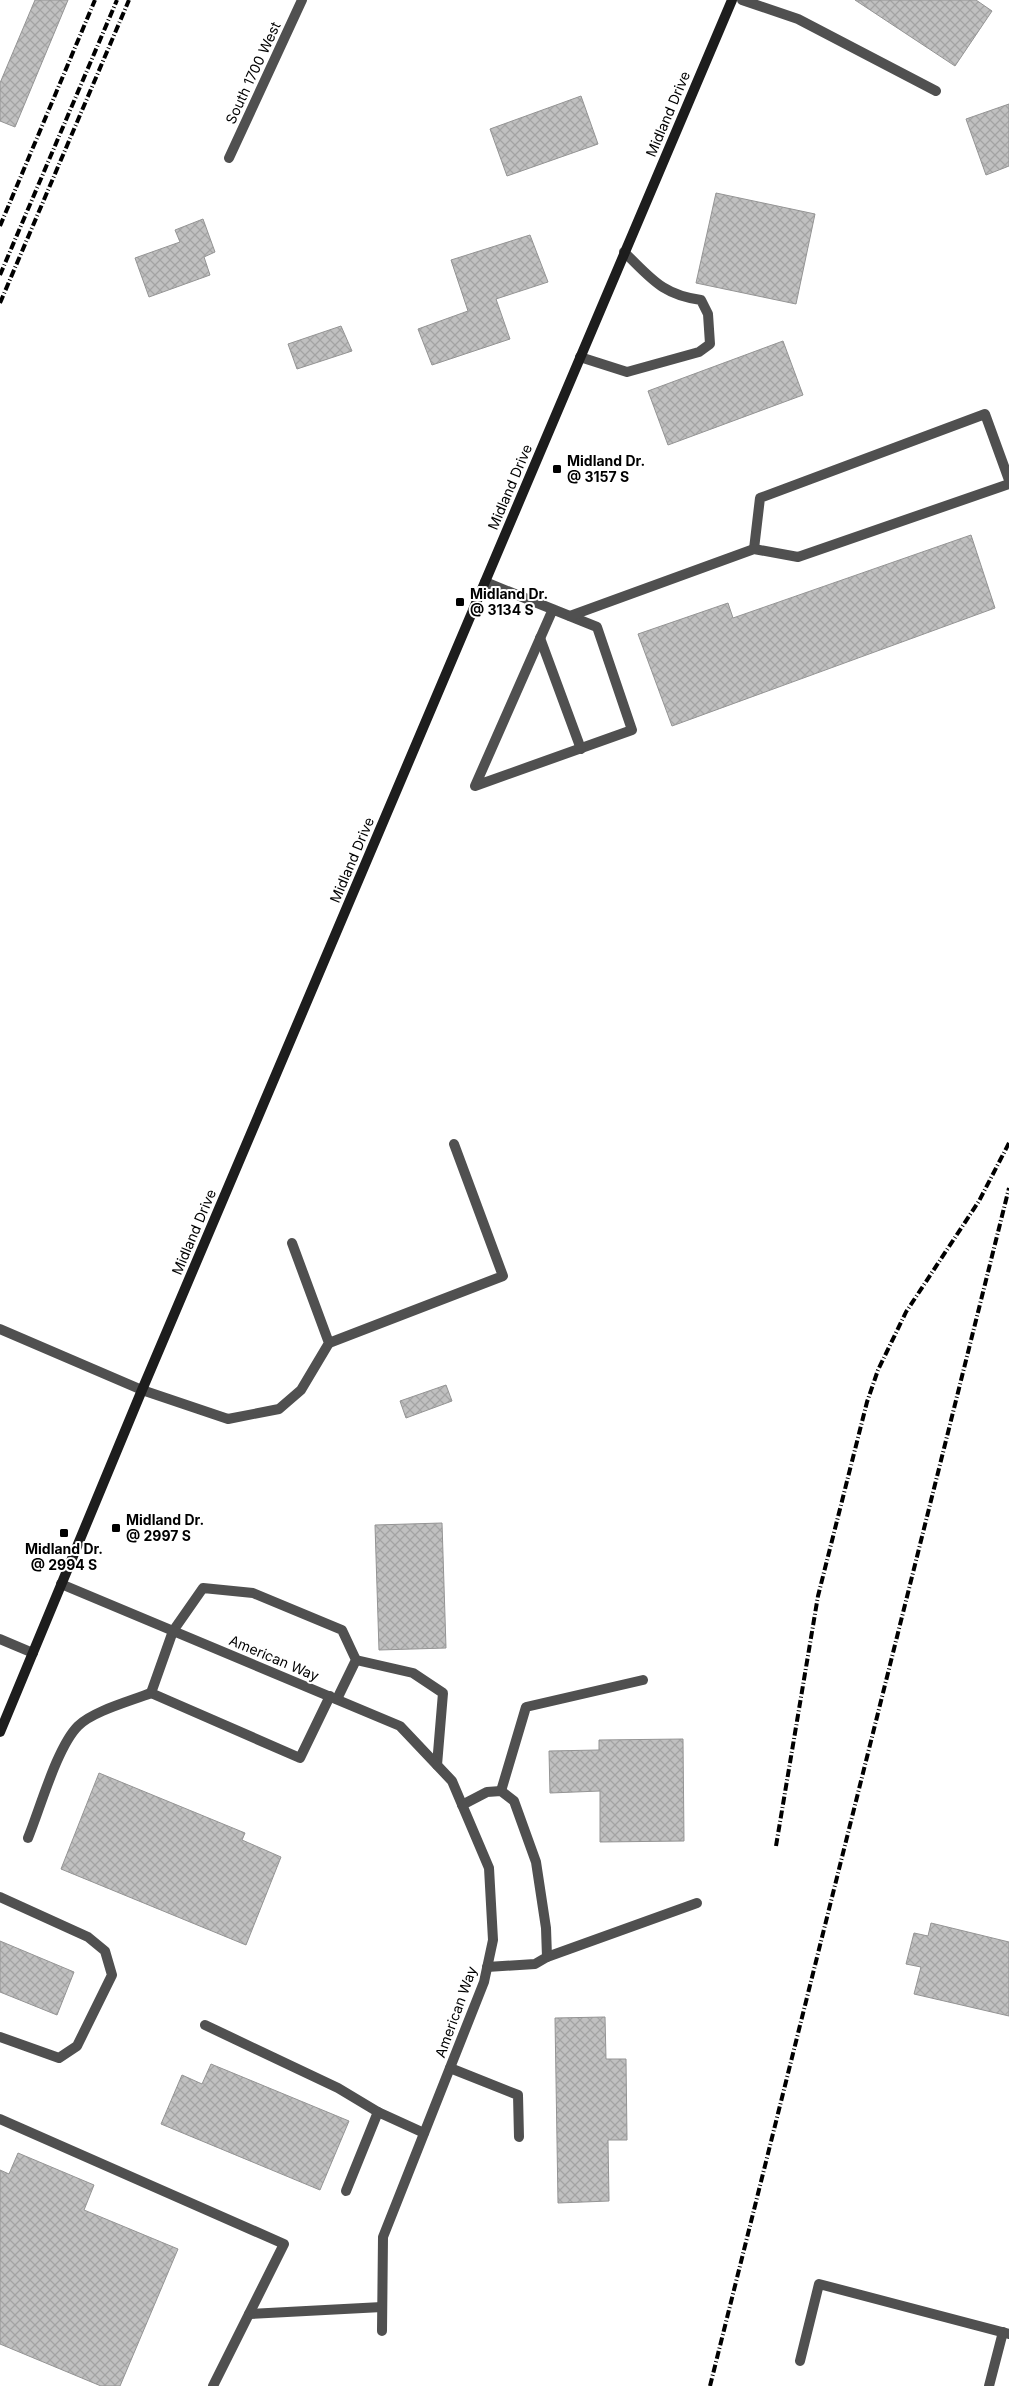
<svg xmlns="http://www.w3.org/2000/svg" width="1009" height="2386" viewBox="0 0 1009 2386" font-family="Inter,sans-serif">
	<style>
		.building { fill: url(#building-cross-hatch); stroke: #949494 }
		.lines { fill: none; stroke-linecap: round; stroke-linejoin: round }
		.lane { stroke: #505050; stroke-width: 10 }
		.street { stroke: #505050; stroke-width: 10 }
		.secondary { stroke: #1d1d1d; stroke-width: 10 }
		.rail { stroke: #000; stroke-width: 4; stroke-dasharray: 8 2.5 1 2.5; stroke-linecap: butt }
		.poi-dot { fill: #000; stroke: #fff; stroke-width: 2 }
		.labels { text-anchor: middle; stroke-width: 4; stroke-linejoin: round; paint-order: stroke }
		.street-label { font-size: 14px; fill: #000; stroke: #fff }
		.poi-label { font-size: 14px; font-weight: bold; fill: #000; stroke: #fff; text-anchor: start }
	</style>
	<defs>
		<pattern id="building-cross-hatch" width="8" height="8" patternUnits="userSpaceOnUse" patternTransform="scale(1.25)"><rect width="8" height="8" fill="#c0c0c0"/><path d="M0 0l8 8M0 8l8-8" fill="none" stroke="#a3a3a3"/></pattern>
	</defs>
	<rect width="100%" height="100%" fill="#fff"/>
	<!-- building -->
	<g class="building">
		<path d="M35,0H68L15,127L0,121V83Z"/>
		<path d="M855,0H976L992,11L955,66Z"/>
		<path d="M581,96L598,144L507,176L490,129Z"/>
		<path d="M1009,104V166L986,175L966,119Z"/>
		<path d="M716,193L815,214L796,304L696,283Z"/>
		<path d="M203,219L215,252L204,257L210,275L149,297L135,258L180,242L175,230Z"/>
		<path d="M530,235L548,282L496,299L510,339L432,365L418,329L468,311L451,260Z"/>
		<path d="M341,326L352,351L297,369L288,344Z"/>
		<path d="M783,341L803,395L668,445L648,391Z"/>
		<path d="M971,535L995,608L672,726L638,634L728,603L733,618Z"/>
		<path d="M446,1385L452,1401L406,1418L400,1401Z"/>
		<path d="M442,1523L446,1648L379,1650L375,1525Z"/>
		<path d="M683,1739L684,1841L600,1842V1791L550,1793L549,1751L599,1750V1740Z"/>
		<path d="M99,1773L245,1833L242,1840L281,1857L246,1945L61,1869Z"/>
		<path d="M931,1923L1009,1942V2016L914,1994L921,1967L906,1964L914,1933L928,1936Z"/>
		<path d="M0,1941L74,1972L57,2015L0,1992Z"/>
		<path d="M605,2017L606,2059H626L627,2140H608L609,2201L558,2203L555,2018Z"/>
		<path d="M211,2064L349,2121L320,2190L161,2124L182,2075L202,2084Z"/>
		<path d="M18,2153L94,2185L84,2210L178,2249L120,2386H101L0,2344V2170L9,2174Z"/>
	</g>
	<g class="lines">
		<!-- lane -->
		<g class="lane">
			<path d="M742,0L798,19L936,91"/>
			<path d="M580,357L627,372L699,352L710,344L708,314L701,300C662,295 651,278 624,252"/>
			<path d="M754,549L760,498L985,414L1009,480"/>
			<path d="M485,582L597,627L632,730L475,786L553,609"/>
			<path d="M570,616L754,549L798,557L1009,484"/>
			<path d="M540,638L581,749"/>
			<path d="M0,1329L142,1390L228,1419L279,1409L301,1390L329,1343L292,1243"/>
			<path d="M329,1343L503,1276L454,1144"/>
			<path d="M0,1639L33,1653"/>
			<path d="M356,1660L413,1673L443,1693L437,1765"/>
			<path d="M330,1696L300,1758L151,1693L173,1631L203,1588L253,1593L342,1630L356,1660L337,1699"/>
			<path d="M501,1791L526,1707L643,1680"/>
			<path d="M462,1805L487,1792L501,1791L514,1801L536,1862L546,1928L547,1957L535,1964L487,1967"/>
			<path d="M28,1838C40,1809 57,1747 78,1726C93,1711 131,1701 151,1693"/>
			<path d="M0,1897L88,1937L105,1951L112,1975L77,2046L59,2058L0,2037"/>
			<path d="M547,1957L697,1903"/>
			<path d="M205,2025L338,2088L378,2112"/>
			<path d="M450,2068L518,2095L519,2137"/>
			<path d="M0,2119L284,2244L213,2386"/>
			<path d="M346,2191L378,2112L424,2133"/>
			<path d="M249,2314L382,2307"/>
			<path d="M800,2361L819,2284L1009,2334"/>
			<path d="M989,2386L1003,2332"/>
		</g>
		<!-- street -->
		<g class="street">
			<path d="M229,158L302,0"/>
			<path d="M61,1584L400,1726L452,1781L489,1868L493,1940L484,1982L383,2237L382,2331"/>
		</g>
		<!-- secondary -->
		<path class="secondary" d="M0,1732L142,1390L732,0"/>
		<!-- rail -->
		<g class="rail">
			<path d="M0,226L95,0"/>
			<path d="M0,275L117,0"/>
			<path d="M0,303L129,0"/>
			<path d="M776,1846L818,1596L867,1402L878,1370L906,1312L979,1201L1009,1143"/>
			<path d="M710,2386L1009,1188"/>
		</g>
	</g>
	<!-- markers -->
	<g class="poi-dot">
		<rect x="552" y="464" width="10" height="10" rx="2.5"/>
		<rect x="455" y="597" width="10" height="10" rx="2.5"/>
		<rect x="111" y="1523" width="10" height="10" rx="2.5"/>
		<rect x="59" y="1528" width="10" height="10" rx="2.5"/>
	</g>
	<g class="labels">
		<!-- street labels -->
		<g class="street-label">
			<text transform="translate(253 73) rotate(-65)" y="5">South 1700 West</text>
			<text transform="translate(668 114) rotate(-67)" y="5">Midland Drive</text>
			<text transform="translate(510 487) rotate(-67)" y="5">Midland Drive</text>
			<text transform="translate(352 860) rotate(-67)" y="5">Midland Drive</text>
			<text transform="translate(194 1232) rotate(-67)" y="5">Midland Drive</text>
			<text transform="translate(274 1658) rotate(23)" y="5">American Way</text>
			<text transform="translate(456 2012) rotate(-70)" y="5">American Way</text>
		</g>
		<!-- poi labels -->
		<g class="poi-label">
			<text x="567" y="466">Midland Dr.<tspan x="567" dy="16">@ 3157 S</tspan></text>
			<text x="470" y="599">Midland Dr.<tspan x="470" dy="16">@ 3134 S</tspan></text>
			<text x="126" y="1525">Midland Dr.<tspan x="126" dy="16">@ 2997 S</tspan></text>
			<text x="64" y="1554" text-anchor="middle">Midland Dr.<tspan x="64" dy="16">@ 2994 S</tspan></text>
		</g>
	</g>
</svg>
